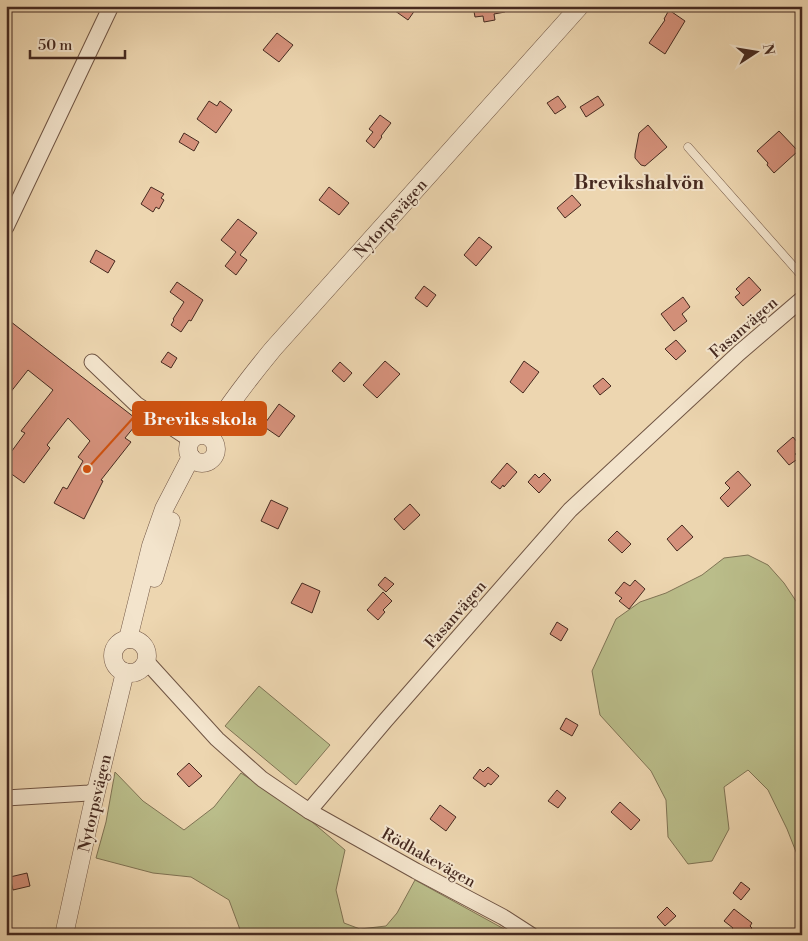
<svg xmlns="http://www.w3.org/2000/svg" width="808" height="941" viewBox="0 0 808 941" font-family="'Libre Bodoni',serif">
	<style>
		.green { fill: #babd8a; stroke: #807455 }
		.building { fill: #d5917b; stroke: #462a20 }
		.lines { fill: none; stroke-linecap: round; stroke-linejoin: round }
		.service-casing { stroke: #705544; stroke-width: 9 }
		.minor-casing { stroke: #705544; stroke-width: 17 }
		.tertiary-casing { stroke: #705544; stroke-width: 19 }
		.service { stroke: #f3e4cc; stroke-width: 8 }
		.minor { stroke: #f3e4cc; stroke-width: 15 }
		.tertiary { stroke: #f3e4cc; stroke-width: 18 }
		.labels { text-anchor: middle; stroke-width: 4; stroke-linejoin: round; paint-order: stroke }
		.street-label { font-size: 16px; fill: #462a20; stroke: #f3e4cc }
		.quarter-label { font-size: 19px; font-weight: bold; fill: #462a20; stroke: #f3e4cc }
		.leader { fill: none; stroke: #d0520f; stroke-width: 2 }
		.callout-dot { fill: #d0520f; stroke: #f3e4cc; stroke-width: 2 }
		.callout { fill: #d0520f; stroke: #d0520f; stroke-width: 2 }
		.callout-label { font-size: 18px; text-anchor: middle; font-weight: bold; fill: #fff }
	</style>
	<rect width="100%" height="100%" fill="#edd6b0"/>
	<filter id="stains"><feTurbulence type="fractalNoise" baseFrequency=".004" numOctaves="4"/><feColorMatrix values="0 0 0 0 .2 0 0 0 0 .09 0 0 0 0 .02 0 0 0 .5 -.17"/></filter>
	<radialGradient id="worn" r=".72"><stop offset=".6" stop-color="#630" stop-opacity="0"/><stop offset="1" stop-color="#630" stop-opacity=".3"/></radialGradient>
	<!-- green -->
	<g class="green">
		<path d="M748,555L768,565L784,583L802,610V867L787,829L768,790L748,770L724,787L729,829L712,861L688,864L668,837L666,800L651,771L600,715L592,671L616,619L640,602L666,593L702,575L724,558Z"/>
		<path d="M259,686L330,745L296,785L225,726Z"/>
		<path d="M115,772L143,801L184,830L214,807L241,773L304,815L345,850L336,890L344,923L360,929L386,926L397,913L415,880L515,935H242L229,900L191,877L153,873L96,858L106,822Z"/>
		<path d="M802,870V935H801L797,916Z"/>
	</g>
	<!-- building -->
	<g class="building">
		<path d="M388,6H418L408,20Z"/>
		<path d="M473,6H505V12L494,14L495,20L484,22L483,16L475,17Z"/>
		<path d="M669,10L685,21L665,54L649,43L665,20L664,19Z"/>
		<path d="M277,33L293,45L279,62L263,50Z"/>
		<path d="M558,96L566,107L555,114L547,103Z"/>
		<path d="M598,96L604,105L586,117L580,107Z"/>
		<path d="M209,101L217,106L220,101L232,110L216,133L197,119Z"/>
		<path d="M380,115L391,123L381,136L382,137L374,148L366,141L373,132L369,129Z"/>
		<path d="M648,125L667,147L645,166L641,165L635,158V154L639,133Z"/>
		<path d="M779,131L798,151L774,173L767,165L768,163L757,151Z"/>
		<path d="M184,133L199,142L194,151L179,142Z"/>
		<path d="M151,187L164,194L161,198L164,200L159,209L156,207L153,212L141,204Z"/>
		<path d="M329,187L349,203L339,215L319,200Z"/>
		<path d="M572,195L581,205L565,218L557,208Z"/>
		<path d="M238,219L257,233L240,255L247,260L236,275L225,266L236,252L221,240Z"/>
		<path d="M479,237L492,247L476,266L464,255Z"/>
		<path d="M96,250L115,261L108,273L90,262Z"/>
		<path d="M749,277L761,290L743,306L735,297L740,293L736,289Z"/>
		<path d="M177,282L203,300L191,321L189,320L181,332L171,325L174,320L173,319L184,302L170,292Z"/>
		<path d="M424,286L436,295L427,307L415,298Z"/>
		<path d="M683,297L690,307L682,314L687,321L674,331L661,314Z"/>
		<path d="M6,318L139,421L125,438L131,442L101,480L103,481L84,519L54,503L63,487L67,489L83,461L78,457L90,441L68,418L47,445L50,448L24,483L6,470V459L25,433L21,431L53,390L28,370L6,398Z"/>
		<path d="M676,340L686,351L676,360L665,349Z"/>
		<path d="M168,352L177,358L171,368L161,362Z"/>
		<path d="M385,361L400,374L377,398L363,385Z"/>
		<path d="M524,361L539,372L523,393L510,382Z"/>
		<path d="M340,362L352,373L344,382L332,371Z"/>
		<path d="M603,378L611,386L600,395L593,386Z"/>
		<path d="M279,404L295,416L279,437L263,426Z"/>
		<path d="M793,437L802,448L795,454L799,458L789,465L777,451Z"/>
		<path d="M507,463L517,472L504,487L503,485L500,489L491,482Z"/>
		<path d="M738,471L751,485L728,507L720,498L730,488L725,483Z"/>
		<path d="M544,473L551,480L539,493L528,482L535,474L539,478Z"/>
		<path d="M271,500L288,508L278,529L261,521Z"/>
		<path d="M410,504L420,515L404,530L394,519Z"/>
		<path d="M682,525L693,537L677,551L667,539Z"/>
		<path d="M617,531L631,544L622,553L608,540Z"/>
		<path d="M385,577L394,584L386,592L378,585Z"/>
		<path d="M635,580L645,589L629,609L619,601L622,598L615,593L624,582L630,586Z"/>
		<path d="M302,583L320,591L312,613L291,603Z"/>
		<path d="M383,592L392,601L383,610L385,612L378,620L367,610Z"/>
		<path d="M557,622L568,629L561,641L550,634Z"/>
		<path d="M566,718L578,725L572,736L560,729Z"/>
		<path d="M189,763L202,776L189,787L177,774Z"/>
		<path d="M488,767L499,776L491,785L488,783L485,787L473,778L480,769L483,772Z"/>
		<path d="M557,790L566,798L558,808L548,801Z"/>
		<path d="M620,802L640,820L631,830L611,812Z"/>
		<path d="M440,805L456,817L446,831L430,819Z"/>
		<path d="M27,873L30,886L13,890L10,877Z"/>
		<path d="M741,882L750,889L741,900L733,893Z"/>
		<path d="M667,907L676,916L665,926L657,917Z"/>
		<path d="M734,909L752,923L750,926L752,928L747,935H727L733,928L724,921Z"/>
	</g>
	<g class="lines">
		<!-- service casing -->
		<g class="service-casing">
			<path id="service" d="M688,147L802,276"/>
		</g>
		<!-- minor casing -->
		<g class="minor-casing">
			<g id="minor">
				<path d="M6,227L111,6"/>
				<path d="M92,362L136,404L191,440"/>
				<path d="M146,661L217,739L262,779L309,811L385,721L570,510L739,353L802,299"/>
				<path d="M6,798L89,793L97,789"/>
				<path d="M309,811L416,871L503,917L531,935"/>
			</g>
		</g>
		<!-- tertiary casing -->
		<g class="tertiary-casing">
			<g id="tertiary">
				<circle cx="202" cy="449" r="14"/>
				<path d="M209,436C228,405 250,377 273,349L580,6"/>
				<path d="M154,578L171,521"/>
				<path d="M128,639L151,546L164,509L191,457"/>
				<circle cx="130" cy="656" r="17"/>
				<path d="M64,935L92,808L125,672"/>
			</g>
		</g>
		<!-- service -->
		<use href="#service" class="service"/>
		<!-- minor -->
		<use href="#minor" class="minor"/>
		<!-- tertiary -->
		<use href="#tertiary" class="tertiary"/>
	</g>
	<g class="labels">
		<!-- street labels -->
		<g class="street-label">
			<text transform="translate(390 218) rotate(-48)" y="6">Nytorpsvägen</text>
			<text transform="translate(743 327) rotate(-41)" y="6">Fasanvägen</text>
			<text transform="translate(455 614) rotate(-49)" y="6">Fasanvägen</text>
			<text transform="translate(94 803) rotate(-77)" y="6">Nytorpsvägen</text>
			<text transform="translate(429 857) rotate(29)" y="6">Rödhakevägen</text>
		</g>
		<!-- quarter labels -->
		<g class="quarter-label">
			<text x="639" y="189">Brevikshalvön</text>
		</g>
	</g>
	<!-- callouts -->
	<path class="leader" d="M87 469L133 418"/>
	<circle class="callout-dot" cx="87" cy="469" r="5"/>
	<rect class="callout" x="133" y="402" width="133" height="33" rx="5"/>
	<g class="callout-label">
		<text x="200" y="425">Breviks skola</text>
	</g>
	<!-- margin -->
	<rect width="808" height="941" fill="none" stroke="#edd6b0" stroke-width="25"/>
	<rect x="8" y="8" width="793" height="926" fill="none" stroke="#462a20" stroke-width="2.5"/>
	<rect x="12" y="12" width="783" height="916" fill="none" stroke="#462a20"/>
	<!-- north arrow -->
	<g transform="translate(756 52) rotate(78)" stroke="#f3e4cc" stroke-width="4" paint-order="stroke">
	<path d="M0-4L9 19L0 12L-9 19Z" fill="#462a20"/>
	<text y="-8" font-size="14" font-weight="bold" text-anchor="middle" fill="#462a20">N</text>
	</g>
	<!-- scale -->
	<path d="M30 50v8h95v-8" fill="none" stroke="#462a20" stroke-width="2.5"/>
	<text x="38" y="50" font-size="15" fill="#462a20" stroke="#f3e4cc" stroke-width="4" paint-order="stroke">50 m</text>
	<rect width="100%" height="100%" filter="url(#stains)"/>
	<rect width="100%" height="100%" fill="url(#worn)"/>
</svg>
